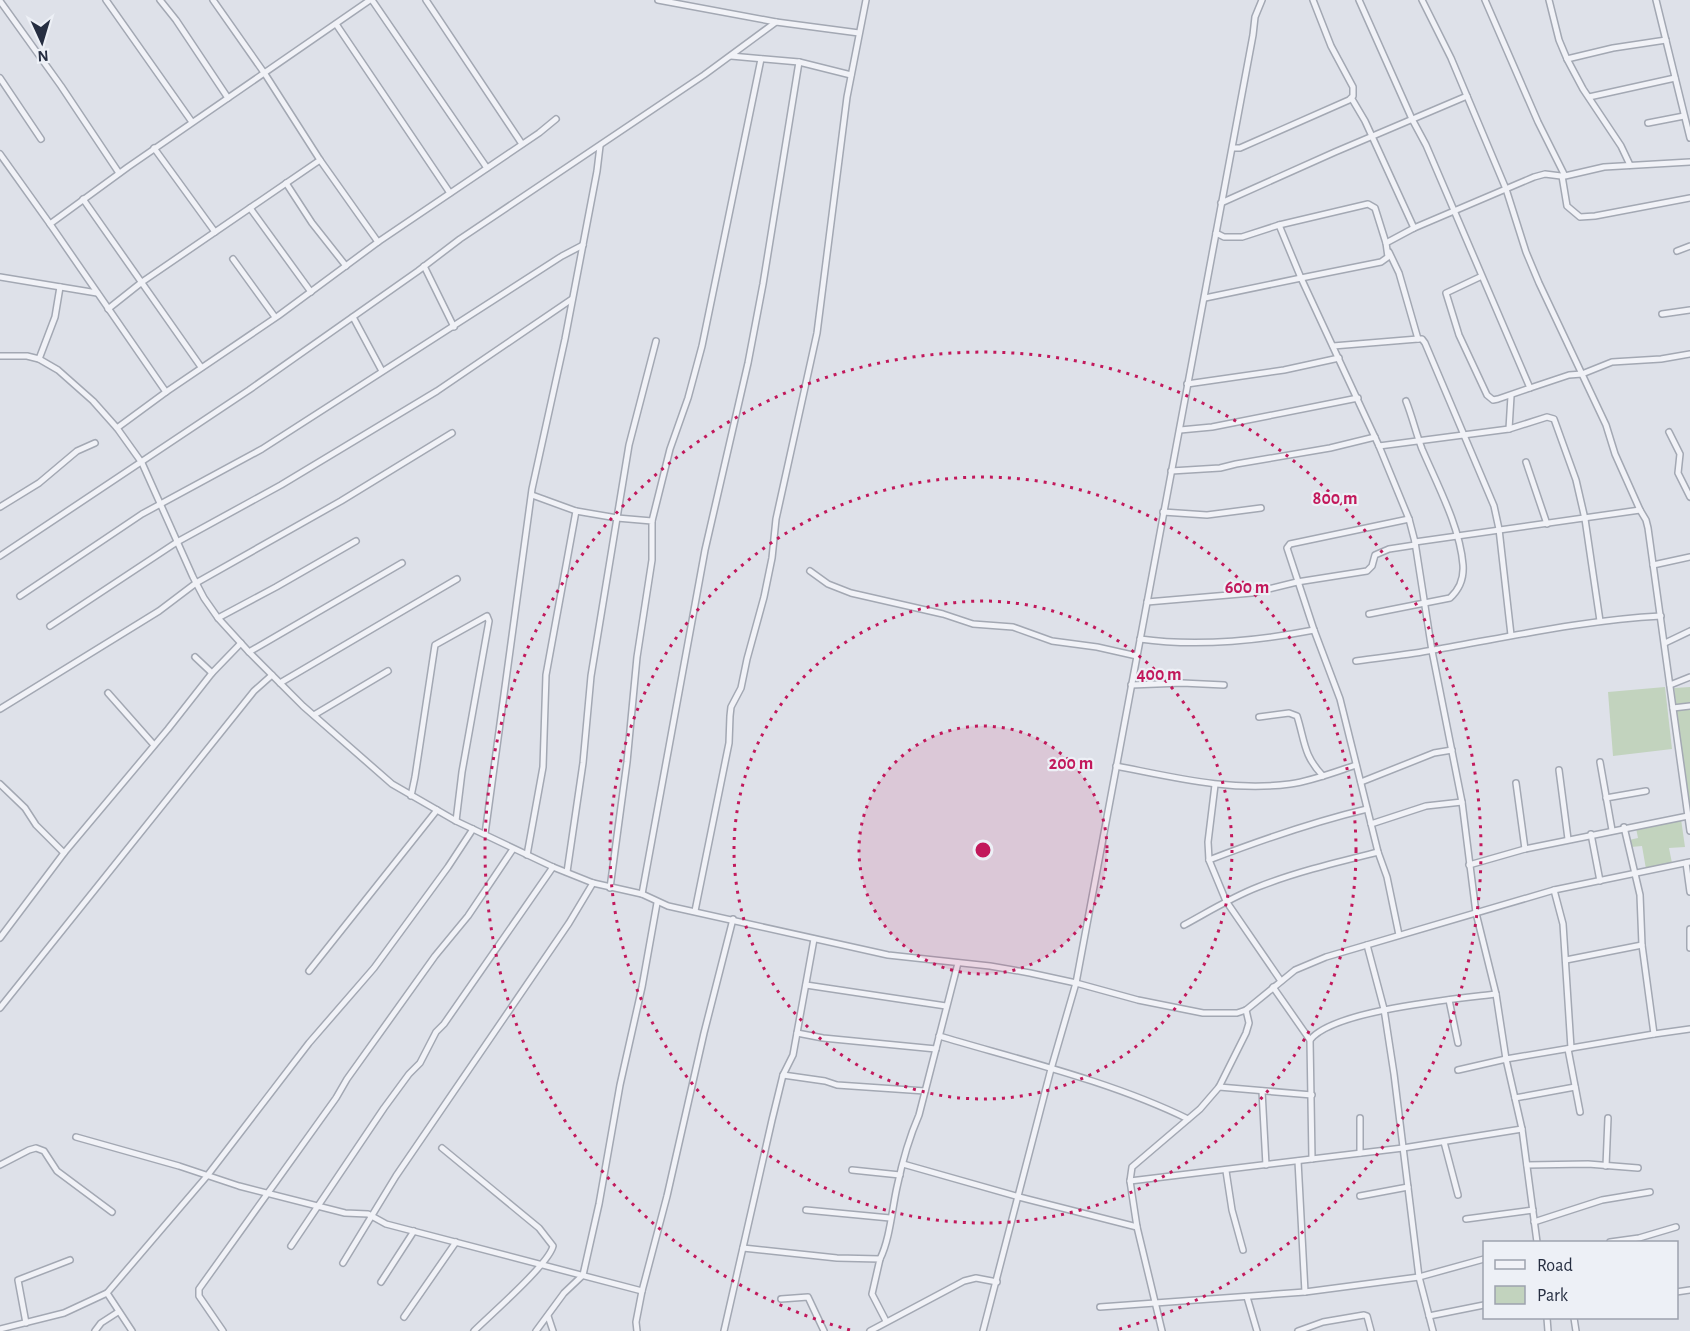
<svg xmlns="http://www.w3.org/2000/svg" width="1690" height="1331" viewBox="0 0 1690 1331" font-family="'Alegreya Sans',sans-serif">
	<style>
		.green { fill: #c2d3be }
		.lines { fill: none; stroke-linecap: round; stroke-linejoin: round }
		.street-casing { stroke: #a3a8b3; stroke-width: 8 }
		.street { stroke: #f1f2f7; stroke-width: 5 }
		.ring { fill: none; stroke: #c2185b; stroke-width: 3; stroke-dasharray: 3 6 }
		.centre { fill: #c2185b; stroke: #edf0f6; stroke-width: 3 }
		.ring-label { font-size: 18px; text-anchor: middle; font-weight: bold; fill: #c2185b; stroke: #edf0f6; stroke-width: 4.5; stroke-linejoin: round; paint-order: stroke }
	</style>
	<rect width="100%" height="100%" fill="#dee1e9"/>
	<!-- green -->
	<g class="green">
		<path d="M1665,687L1672,749L1613,756L1608,692Z"/>
		<path d="M1690,687V821L1674,688Z"/>
		<path d="M1681,819L1685,847L1669,848L1672,863L1646,869L1642,846L1631,847L1629,840L1638,838L1636,828Z"/>
	</g>
	<g class="lines">
		<!-- street casing -->
		<g class="street-casing">
			<g id="street">
				<path d="M106,0L192,122"/>
				<path d="M160,0L176,20L228,98"/>
				<path d="M372,0L487,168"/>
				<path d="M426,0L522,144"/>
				<path d="M658,0L776,22"/>
				<path d="M1359,0L1412,119L1426,145L1530,388L1498,399L1493,400L1487,395L1459,335L1446,293L1482,276"/>
				<path d="M1422,0L1451,58L1506,189L1526,252L1539,283L1606,425L1615,454L1640,510"/>
				<path d="M1485,0L1538,122L1565,176L1604,167L1690,162"/>
				<path d="M1549,0L1559,40L1567,59L1583,89L1621,146L1630,165"/>
				<path d="M1656,0L1690,138"/>
				<path d="M0,1L61,86L119,173"/>
				<path d="M336,24L450,193"/>
				<path d="M731,56L799,62L851,75"/>
				<path d="M1567,59L1613,48L1666,40"/>
				<path d="M0,78L41,139"/>
				<path d="M1589,97L1675,78"/>
				<path d="M1352,99L1365,121L1414,228"/>
				<path d="M1648,123L1684,116"/>
				<path d="M154,148L215,232"/>
				<path d="M1233,148H1240L1349,100L1353,96V87L1331,46L1313,0"/>
				<path d="M0,154L50,224"/>
				<path d="M320,160L378,242L539,133L556,119"/>
				<path d="M1562,176L1567,206L1580,217L1595,216L1690,198"/>
				<path d="M286,183L312,223L346,266"/>
				<path d="M83,199L201,367"/>
				<path d="M1221,203L1335,152L1467,96"/>
				<path d="M250,208L311,292"/>
				<path d="M1279,225L1301,278L1381,262L1388,257L1386,243L1414,228L1534,177L1545,174L1561,176"/>
				<path d="M1216,233L1224,237H1242L1279,225L1368,204L1375,208L1386,243"/>
				<path d="M1677,251L1690,246"/>
				<path d="M1389,252L1399,273L1418,339"/>
				<path d="M233,259L275,317"/>
				<path d="M424,266L454,327H453"/>
				<path d="M0,277L97,293"/>
				<path d="M1205,298L1301,278L1379,446L1509,429L1547,417L1554,419L1576,480L1585,519L1600,621"/>
				<path d="M108,309L142,282L320,160L265,74L213,0"/>
				<path d="M1662,314L1690,310"/>
				<path d="M353,317L382,371"/>
				<path d="M1333,346L1418,339H1422L1425,343L1494,506L1499,529L1511,635"/>
				<path d="M0,356H27L39,359L58,370L93,401L117,428L142,463L193,577L204,598L218,618L249,652L303,706L392,784L456,821L553,867L593,883L642,894L668,906L888,955L990,966L1030,973L1076,983L1138,1000L1203,1013H1237L1246,1010L1295,970L1326,957L1554,890L1690,862"/>
				<path d="M39,359L55,317L60,287"/>
				<path d="M1187,384L1284,370L1339,358"/>
				<path d="M1530,388L1569,375L1582,374L1612,362L1661,359L1690,354"/>
				<path d="M166,392L278,316L378,242"/>
				<path d="M117,428L166,392L50,224L128,167L370,0"/>
				<path d="M1509,429L1511,396"/>
				<path d="M1180,430L1212,427L1358,398"/>
				<path d="M1669,432L1680,454L1678,473L1690,497"/>
				<path d="M1379,446L1409,519L1415,542L1432,651L1462,802L1476,913L1496,994L1506,1059L1654,1034L1690,1029"/>
				<path d="M1526,462L1547,524"/>
				<path d="M1171,471L1220,468L1236,464L1330,448L1375,437"/>
				<path d="M0,507L39,483L77,451L95,443"/>
				<path d="M576,511L617,518L652,521V560L637,657L627,762L610,888"/>
				<path d="M1163,512L1207,515L1261,508"/>
				<path d="M652,521L670,449L688,398L702,346L761,59"/>
				<path d="M1415,542L1640,510L1646,520L1648,528L1690,831"/>
				<path d="M0,556L249,390L418,271L460,239L704,75L776,22L859,33"/>
				<path d="M1653,565L1690,557"/>
				<path d="M810,571L828,584L851,593L943,614L973,624L1013,627L1052,641L1097,647L1137,656"/>
				<path d="M20,596L142,514L262,449L562,256L583,245"/>
				<path d="M1147,602L1252,593L1297,582L1367,571L1372,566L1375,555L1389,549L1415,545"/>
				<path d="M1369,614L1450,598C1460,589 1464,579 1463,565C1460,527 1437,484 1422,449C1416,433 1412,416 1406,401"/>
				<path d="M218,618L276,587L356,541"/>
				<path d="M50,626L177,542L281,485L437,391L572,299"/>
				<path d="M1140,639C1197,647 1257,641 1314,630"/>
				<path d="M1665,643L1690,631"/>
				<path d="M249,652L402,563"/>
				<path d="M195,657L212,673"/>
				<path d="M1356,661C1382,657 1408,655 1433,650C1509,637 1584,620 1661,616"/>
				<path d="M280,683L457,579"/>
				<path d="M1131,685L1182,683L1224,685"/>
				<path d="M1670,685L1690,677"/>
				<path d="M108,693L154,745"/>
				<path d="M1673,708L1690,706"/>
				<path d="M0,709L159,611L196,583L341,501L452,433"/>
				<path d="M314,715L388,671"/>
				<path d="M1259,717L1289,713L1297,716C1305,741 1303,755 1323,776"/>
				<path d="M1600,762L1612,830"/>
				<path d="M1116,766C1173,777 1231,792 1290,784C1312,781 1335,772 1356,765"/>
				<path d="M1559,770L1568,839"/>
				<path d="M1361,782L1434,753L1452,750"/>
				<path d="M1516,783L1525,849"/>
				<path d="M0,784L25,808L36,825L64,853"/>
				<path d="M1215,785L1208,842L1209,860L1226,901L1281,981"/>
				<path d="M411,796L415,777L435,645L487,616L489,621L462,772L456,821"/>
				<path d="M1606,798L1646,791"/>
				<path d="M1371,824L1426,806L1462,802"/>
				<path d="M1624,827L1640,895L1642,945L1654,1034"/>
				<path d="M485,834L532,489L565,339L597,171L600,146"/>
				<path d="M1591,834L1600,881"/>
				<path d="M527,855L543,767L546,675L576,511L532,495"/>
				<path d="M1209,860C1261,840 1313,822 1367,809"/>
				<path d="M1686,863L1690,892"/>
				<path d="M1469,865L1525,849L1688,816"/>
				<path d="M567,872L583,763L591,676L629,445L656,341"/>
				<path d="M1554,890L1563,924L1571,1048"/>
				<path d="M642,894L705,550L748,363L763,284L799,62"/>
				<path d="M695,911L729,743L730,716L731,707L741,688L747,659L764,597L772,558L776,519L817,333L847,97L866,0"/>
				<path d="M1184,925C1208,912 1232,897 1258,887C1296,872 1338,862 1378,852"/>
				<path d="M1690,929V948"/>
				<path d="M1399,935L1387,877L1378,852L1340,699L1314,630L1287,548L1290,544L1409,519"/>
				<path d="M0,938L64,853L168,729L212,673L241,643"/>
				<path d="M1367,945L1384,1009L1394,1074L1419,1277L1433,1331"/>
				<path d="M1566,960L1642,945"/>
				<path d="M309,971L437,810"/>
				<path d="M806,985L946,1006"/>
				<path d="M1273,987L1310,1040L1312,1159"/>
				<path d="M1449,1000L1458,1043"/>
				<path d="M0,1008L254,691L272,675"/>
				<path d="M797,1033L823,1038L936,1049"/>
				<path d="M939,1036C1020,1060 1113,1082 1188,1119"/>
				<path d="M1310,1040C1333,1010 1456,999 1496,994"/>
				<path d="M1568,1049L1580,1112"/>
				<path d="M1458,1070L1506,1059L1522,1129L1537,1242"/>
				<path d="M783,1075L825,1081L837,1085L925,1091"/>
				<path d="M1219,1087L1312,1095"/>
				<path d="M1262,1091L1266,1165"/>
				<path d="M1515,1098L1575,1087"/>
				<path d="M76,1137L179,1166L239,1186L345,1213L368,1214L386,1224L642,1291"/>
				<path d="M1444,1142L1458,1195"/>
				<path d="M442,1148L539,1228L553,1246C549,1264 490,1315 474,1331"/>
				<path d="M1360,1153V1118"/>
				<path d="M1298,1161L1305,1292"/>
				<path d="M903,1164L1019,1197L1137,1227"/>
				<path d="M0,1165L29,1150L36,1148L44,1151L57,1171L112,1212"/>
				<path d="M1527,1165L1588,1164L1638,1168"/>
				<path d="M1606,1166L1608,1118"/>
				<path d="M852,1170L900,1175"/>
				<path d="M1226,1171L1232,1210L1243,1250"/>
				<path d="M1130,1181L1403,1148L1522,1129"/>
				<path d="M1360,1196L1408,1187"/>
				<path d="M806,1210L890,1218"/>
				<path d="M1466,1219L1533,1210"/>
				<path d="M1534,1222L1602,1200L1650,1192"/>
				<path d="M1610,1242L1639,1238L1676,1227"/>
				<path d="M291,1246L384,1108L409,1074L420,1063L436,1032L444,1024L553,867"/>
				<path d="M743,1248L837,1258L880,1259L872,1294L886,1321"/>
				<path d="M880,1259C890,1239 892,1209 897,1187C902,1163 909,1138 919,1115L958,963"/>
				<path d="M343,1263L396,1176L569,923L593,883"/>
				<path d="M381,1282L414,1231"/>
				<path d="M1676,1292L1690,1290"/>
				<path d="M107,1293L132,1331"/>
				<path d="M1247,1297L1257,1331"/>
				<path d="M781,1299L808,1297L824,1331"/>
				<path d="M1100,1307L1305,1292L1419,1277L1484,1259"/>
				<path d="M548,1316L553,1331"/>
				<path d="M1429,1316L1484,1305"/>
				<path d="M404,1317L456,1242"/>
				<path d="M1547,1318L1548,1331"/>
				<path d="M1574,1318L1576,1331"/>
				<path d="M26,1323L18,1280L70,1260"/>
				<path d="M0,1329L64,1313L107,1293L207,1176L309,1043L374,968L448,867L473,829"/>
				<path d="M95,1331L101,1323L118,1312"/>
				<path d="M223,1331L199,1296V1289L336,1098L347,1079L435,956L468,916L513,849"/>
				<path d="M536,1331L564,1293L583,1275L599,1204L620,1085L642,987L657,903"/>
				<path d="M637,1331L636,1322L642,1291L667,1196L704,1033L733,919"/>
				<path d="M724,1331L772,1120L783,1075L793,1055L814,939"/>
				<path d="M870,1331L964,1281L976,1278L997,1282"/>
				<path d="M983,1331L1051,1069L1076,983L1253,35L1255,17L1262,0"/>
				<path d="M1162,1331L1137,1227L1130,1181L1132,1167L1200,1109L1219,1087L1246,1033L1249,1023L1246,1010"/>
				<path d="M1298,1331L1323,1322L1364,1315L1367,1316L1371,1331"/>
			</g>
		</g>
		<!-- street -->
		<use href="#street" class="street"/>
	</g>
	<!-- distance rings -->
	<circle cx="983" cy="850" r="124" fill="#c2185b" fill-opacity=".12"/>
	<g class="ring">
		<circle cx="983" cy="850" r="124"/>
		<circle cx="983" cy="850" r="249"/>
		<circle cx="983" cy="850" r="373"/>
		<path d="M850 1330A498 498 0 1 1 1116 1330"/>
	</g>
	<circle cx="983" cy="850" r="9" class="centre"/>
	<g class="ring-label">
		<text x="1335" y="504">800 m</text>
		<text x="1247" y="593">600 m</text>
		<text x="1159" y="680">400 m</text>
		<text x="1071" y="769">200 m</text>
	</g>
	<!-- legend -->
	<rect x="1483" y="1241" width="195" height="78" fill="#edf0f6" stroke="#9da2ae" stroke-width="1.5"/>
	<rect x="1495" y="1260" width="30" height="9" fill="#f1f2f7" stroke="#9da2ae" stroke-width="1.5"/>
	<text x="1537" y="1271" font-size="18" fill="#262e41">Road</text>
	<rect x="1495" y="1286" width="30" height="18" fill="#c2d3be" stroke="#9da2ae" stroke-width="1.5"/>
	<text x="1537" y="1301" font-size="18" fill="#262e41">Park</text>
	<!-- north arrow -->
	<g transform="translate(42 42) rotate(176)" stroke="#edf0f6" stroke-width="4.5" paint-order="stroke">
	<path d="M0-4.5L10 22L0 15L-10 22Z" fill="#262e41"/>
	<text y="-9" font-size="16" font-weight="bold" text-anchor="middle" fill="#262e41">N</text>
	</g>
</svg>
